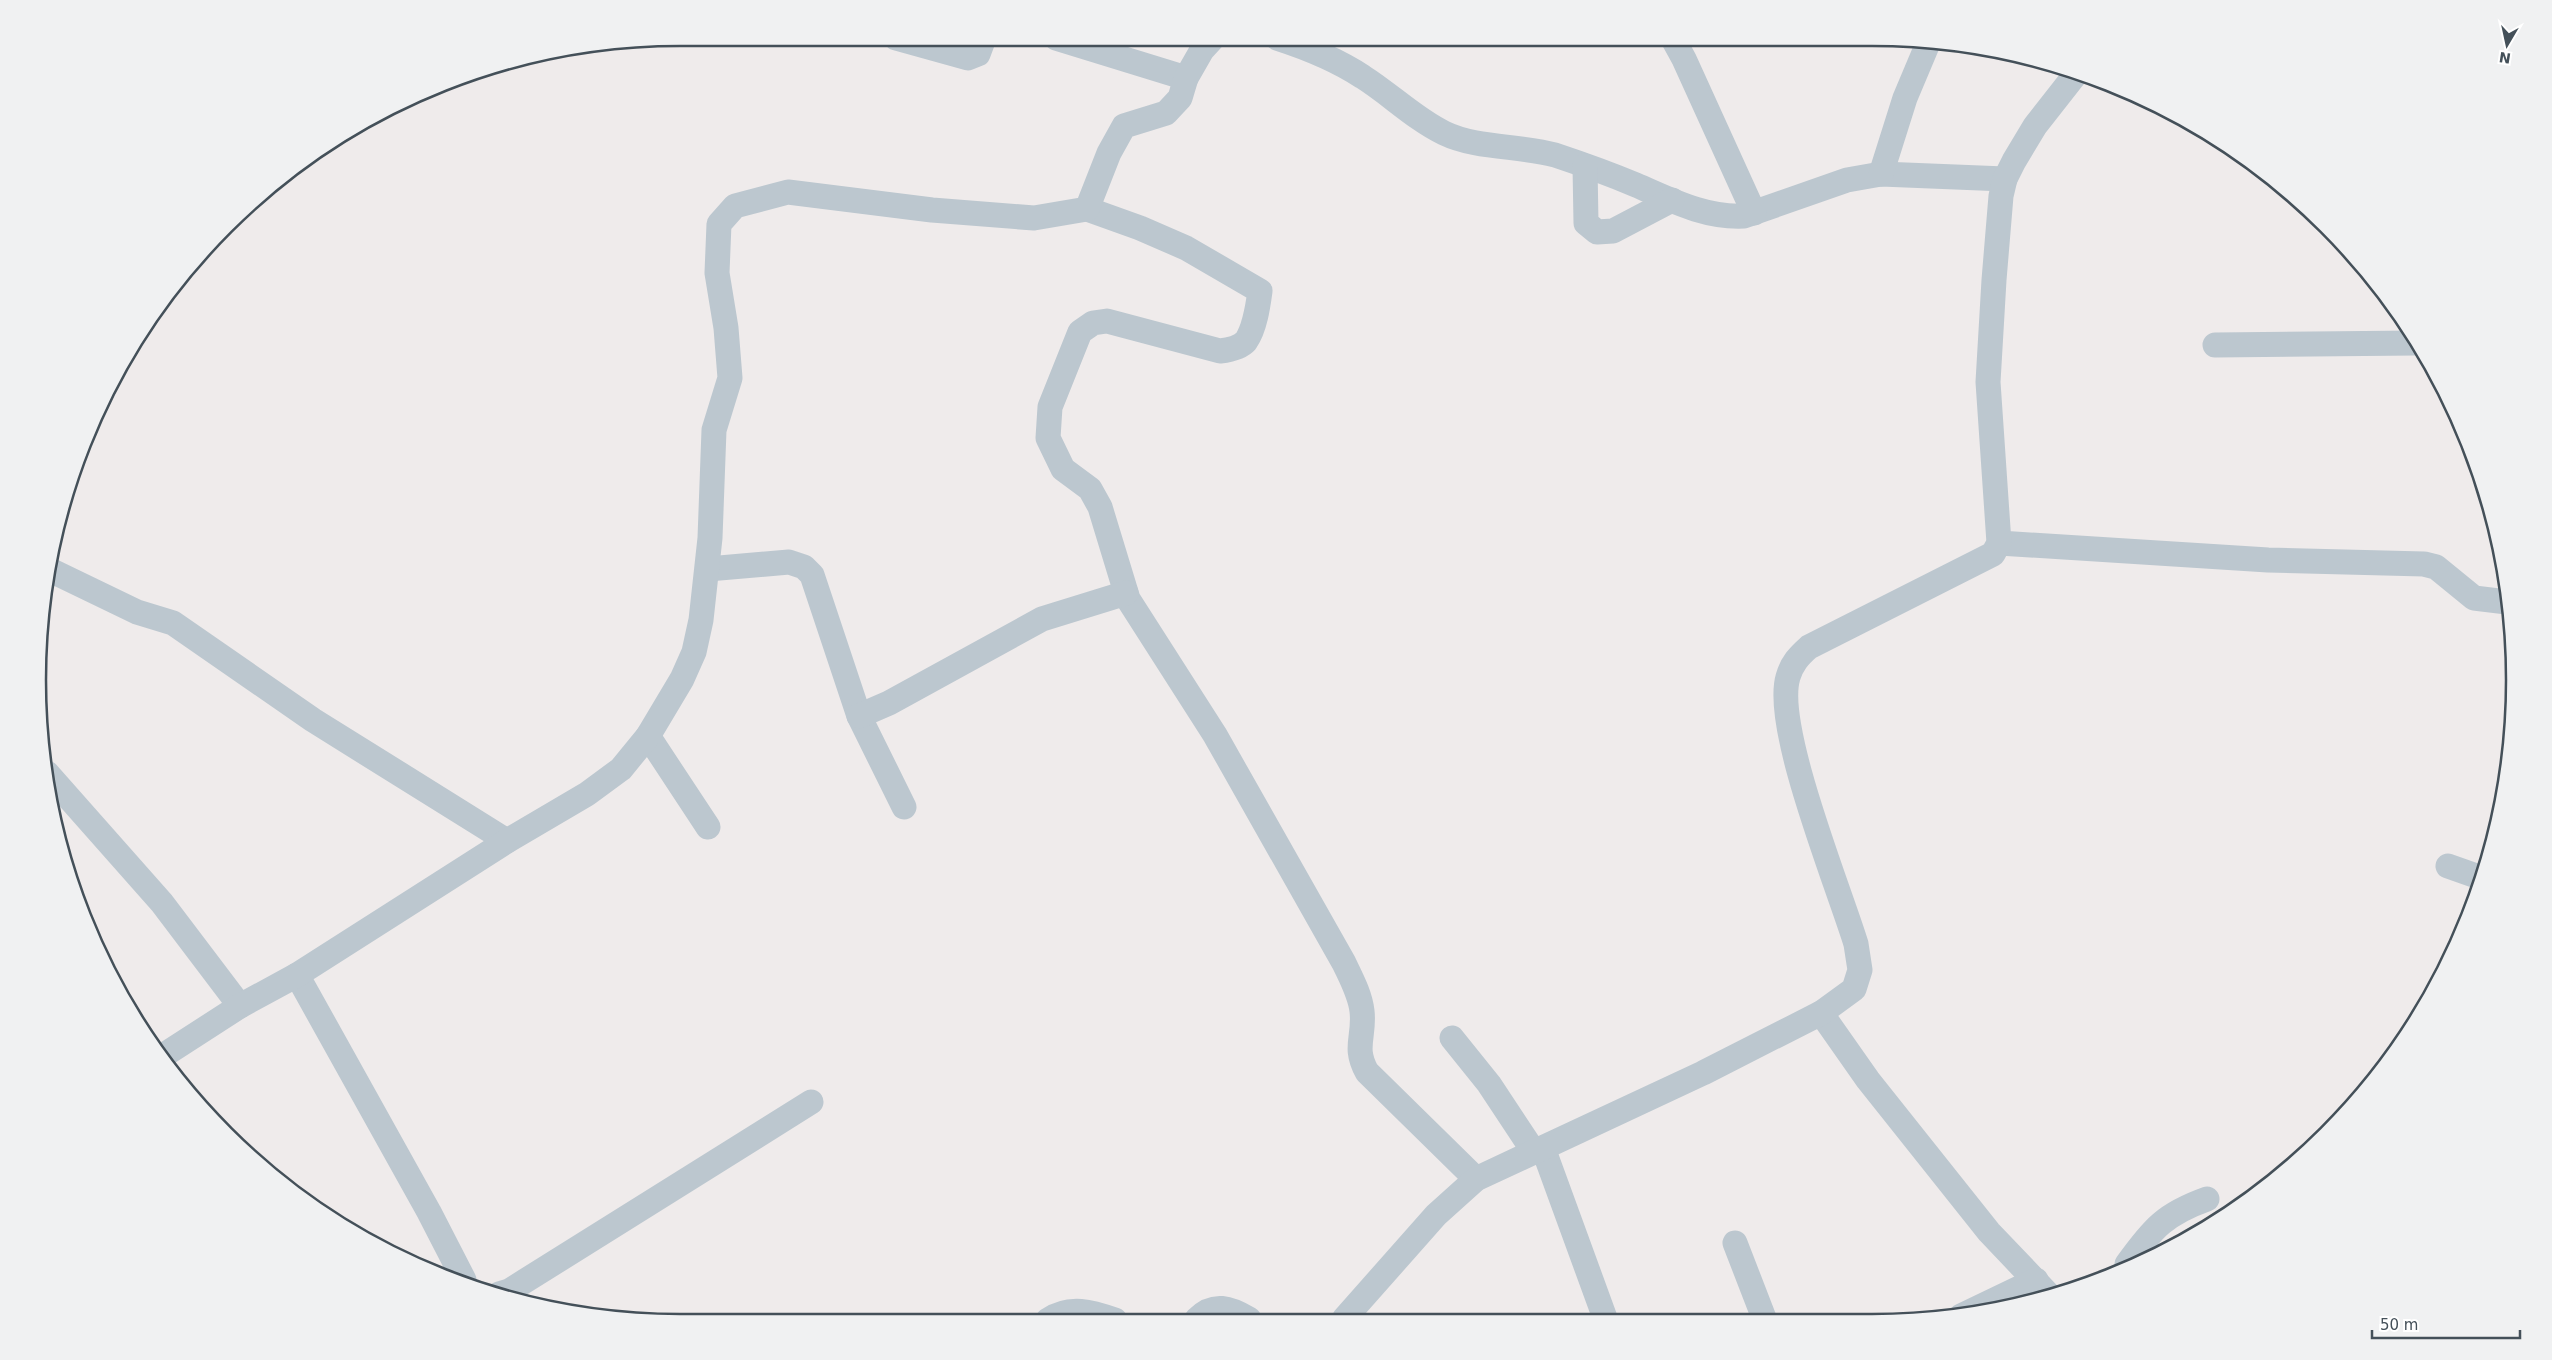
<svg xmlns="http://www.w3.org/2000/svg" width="2552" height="1360" viewBox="0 0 2552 1360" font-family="'DejaVu Sans',sans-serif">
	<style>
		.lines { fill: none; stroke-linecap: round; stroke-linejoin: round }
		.minor { stroke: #bcc7cf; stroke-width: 25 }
		.rim { fill: none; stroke: #445059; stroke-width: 2.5 }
	</style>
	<rect width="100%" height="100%" fill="#efebeb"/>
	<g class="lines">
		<!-- minor -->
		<g class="minor">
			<path d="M896,38L968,58L978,54L984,38"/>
			<path d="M1056,38L1186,78"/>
			<path d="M1277,38C1308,48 1336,59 1363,77C1390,94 1415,119 1444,133C1477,149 1519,145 1555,155C1582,164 1610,174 1636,185C1671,200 1705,218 1744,216L1847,180L1881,174L2005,179"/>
			<path d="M1673,39L1684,59L1754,213"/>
			<path d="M1585,166L1586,223L1597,232L1613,231L1672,200"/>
			<path d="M1881,174L1905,98L1929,41"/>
			<path d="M1087,209L1140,228L1186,248L1260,291C1258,306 1255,328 1246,341C1240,348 1228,350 1220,351L1107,321L1093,323L1080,332L1050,407L1048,438L1063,469L1090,489L1100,507L1128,599L1215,735L1344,963C1351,978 1360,994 1362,1011C1365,1037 1353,1047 1367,1072L1476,1179"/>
			<path d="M2215,345L2416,343"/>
			<path d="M1999,543L2268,560L2424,564L2436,567L2474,598L2507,602"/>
			<path d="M708,569L789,562L804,567L812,575L859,716L904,807"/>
			<path d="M50,570L137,612L173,623L313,720L507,841"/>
			<path d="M859,716L889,703L1042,619L1126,593"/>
			<path d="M648,736L708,827"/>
			<path d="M47,773L162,903L240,1006"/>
			<path d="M2448,866L2482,878"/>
			<path d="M297,975L429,1212L464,1280"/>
			<path d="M1821,1013L1868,1080L1989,1232L2049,1295"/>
			<path d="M1452,1038L1489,1084L1534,1152"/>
			<path d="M161,1057L240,1006L297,975L507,841L587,794L621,769L648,736L682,679L694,652L701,620L710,538L714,430L730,378L726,328L717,273L719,224L735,206L788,192L932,210L1034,218L1087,209L1109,153L1124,126L1166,113L1180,98L1186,78L1202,50L1213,38"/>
			<path d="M1543,1148L1605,1318"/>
			<path d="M1735,1243L1764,1318"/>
			<path d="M2127,1264C2153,1228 2165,1214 2207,1199"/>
			<path d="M499,1294L509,1291L811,1102"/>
			<path d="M1961,1316L2036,1280"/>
			<path d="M1197,1319C1214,1302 1230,1308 1249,1319"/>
			<path d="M1344,1319L1436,1215L1476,1179L1703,1073L1821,1013L1854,989L1860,970L1856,944C1839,888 1773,727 1788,677C1792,663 1799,656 1809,647L1993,554L1999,543L1988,382L1994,280L2001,196L2005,179L2014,161L2035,126L2075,75"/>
			<path d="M1048,1320C1070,1305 1092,1312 1115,1320"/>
		</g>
	</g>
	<!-- crop -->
	<path d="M0 0H2552V1360H0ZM680 46H1872A634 634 0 0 1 2506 680V680A634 634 0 0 1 1872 1314H680A634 634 0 0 1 46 680V680A634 634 0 0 1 680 46Z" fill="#f0f1f2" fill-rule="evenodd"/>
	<path class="rim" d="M680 46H1872A634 634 0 0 1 2506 680V680A634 634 0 0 1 1872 1314H680A634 634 0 0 1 46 680V680A634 634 0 0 1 680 46Z"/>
	<!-- north arrow -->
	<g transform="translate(2507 45) rotate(189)" stroke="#ffffff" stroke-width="4" paint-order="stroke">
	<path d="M0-4L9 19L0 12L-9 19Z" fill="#445059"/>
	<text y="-8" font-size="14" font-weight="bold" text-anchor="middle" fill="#445059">N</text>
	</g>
	<!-- scale -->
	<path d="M2372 1330v8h148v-8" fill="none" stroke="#445059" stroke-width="2.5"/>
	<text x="2380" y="1330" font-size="15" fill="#445059" stroke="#ffffff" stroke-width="4" paint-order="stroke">50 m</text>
</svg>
